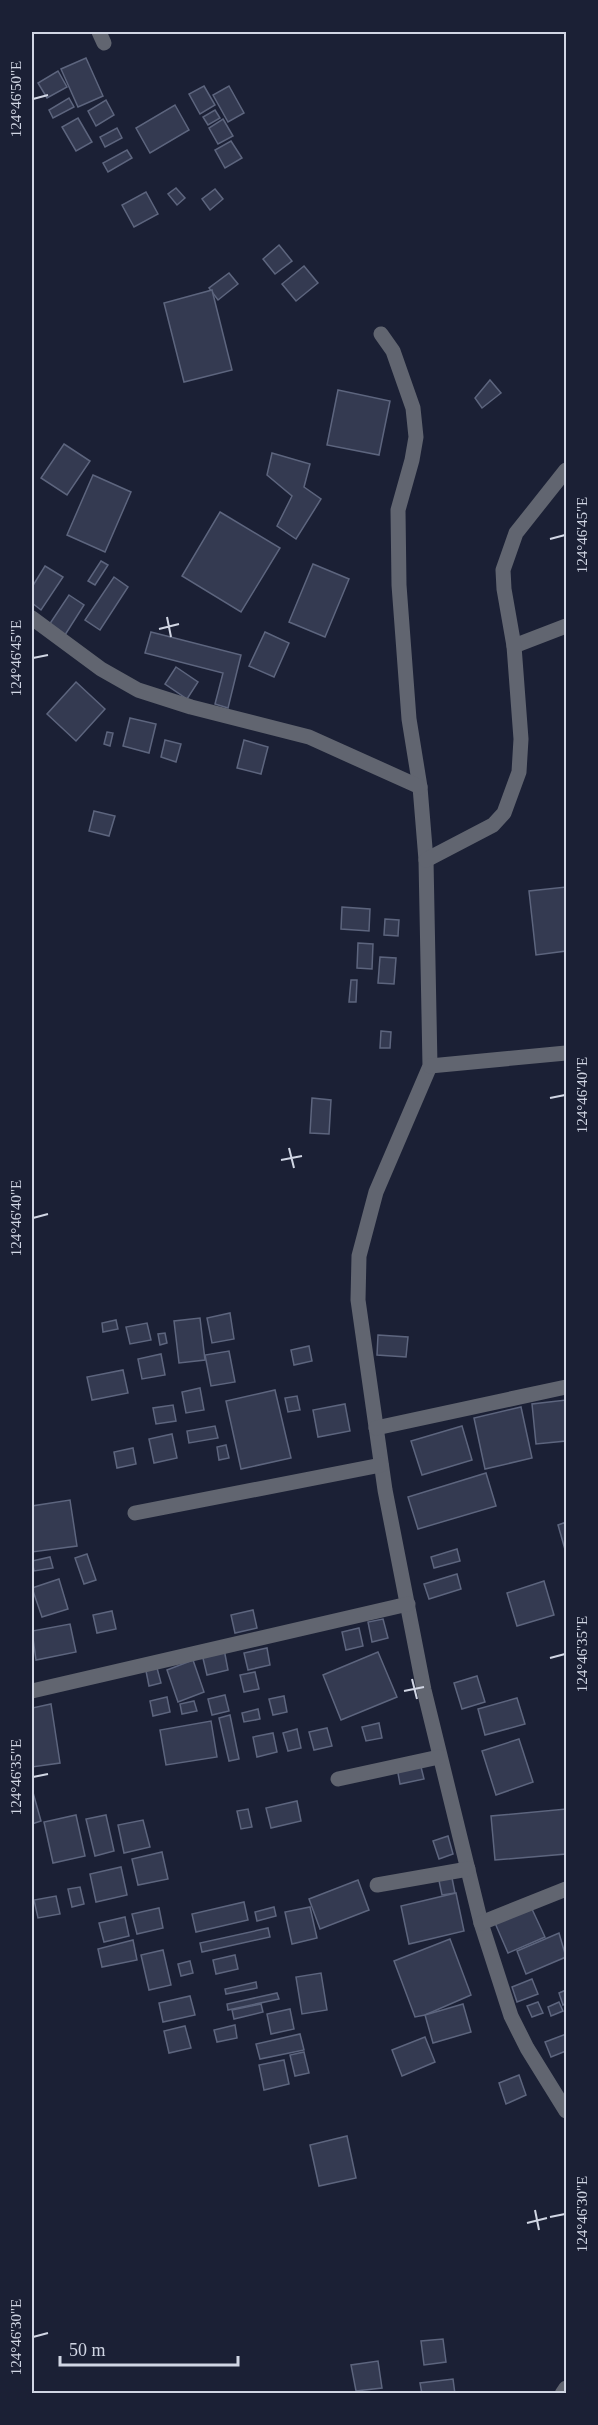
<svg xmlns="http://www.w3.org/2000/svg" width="598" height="2425" viewBox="0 0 598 2425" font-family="'Times New Roman',serif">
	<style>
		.building { fill: #343a51; stroke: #5d657e; stroke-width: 1.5 }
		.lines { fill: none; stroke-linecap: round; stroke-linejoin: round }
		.minor { stroke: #616570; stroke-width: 15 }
		.ticks { fill: none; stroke: #d1d6e4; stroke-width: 2 }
		.neatline { fill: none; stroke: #d1d6e4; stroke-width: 2 }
		.ticks-label { font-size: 15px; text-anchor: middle; fill: #d1d6e4 }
	</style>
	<rect width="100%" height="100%" fill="#1b2035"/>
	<!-- building -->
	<g class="building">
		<path d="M86,58L103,96L78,107L61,69Z"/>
		<path d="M58,71L67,87L47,98L38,83Z"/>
		<path d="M204,86L215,105L200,114L189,94Z"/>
		<path d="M229,86L244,113L228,122L213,95Z"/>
		<path d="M69,98L74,107L53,118L49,110Z"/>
		<path d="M106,100L114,115L96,126L88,111Z"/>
		<path d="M175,105L189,130L150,153L136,128Z"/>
		<path d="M215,110L220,118L208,125L203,117Z"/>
		<path d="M78,118L92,142L76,151L62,127Z"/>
		<path d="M223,119L233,136L218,144L209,128Z"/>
		<path d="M117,128L122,138L105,147L100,137Z"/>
		<path d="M231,141L242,158L225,168L215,150Z"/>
		<path d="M127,150L132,158L108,172L103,163Z"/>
		<path d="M176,188L185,198L177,205L168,194Z"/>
		<path d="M215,189L223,199L210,210L202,199Z"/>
		<path d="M146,192L158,214L134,227L122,205Z"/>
		<path d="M279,245L292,261L275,274L263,259Z"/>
		<path d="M304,266L318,283L296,301L282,284Z"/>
		<path d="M229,273L238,284L218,300L209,288Z"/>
		<path d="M212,290L232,370L184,382L164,303Z"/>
		<path d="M490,380L501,393L482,408L475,398Z"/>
		<path d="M338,390L390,401L379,455L327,445Z"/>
		<path d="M64,444L90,461L67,495L41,478Z"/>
		<path d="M272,453L310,464L304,487L321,499L296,539L277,526L292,496L267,475Z"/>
		<path d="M93,475L131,492L105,552L67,535Z"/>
		<path d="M220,512L280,548L241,612L182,576Z"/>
		<path d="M101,561L108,565L95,585L88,581Z"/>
		<path d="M313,564L349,579L325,637L289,622Z"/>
		<path d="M45,566L63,577L41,610L32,603V587Z"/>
		<path d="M114,577L128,587L100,630L85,620Z"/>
		<path d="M69,595L84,605L65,635L49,625Z"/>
		<path d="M151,632L241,655L228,708L215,704L223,673L145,653Z"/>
		<path d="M265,632L289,643L274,677L249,666Z"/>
		<path d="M176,667L198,682L187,699L165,684Z"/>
		<path d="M76,682L105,709L76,741L47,714Z"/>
		<path d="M130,718L156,724L149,753L123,746Z"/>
		<path d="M107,732L113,733L110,746L104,744Z"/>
		<path d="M165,740L181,744L176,762L161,757Z"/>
		<path d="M244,740L268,747L261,774L237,768Z"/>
		<path d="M94,811L115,816L109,836L89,831Z"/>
		<path d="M566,887V951L536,955L529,891Z"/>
		<path d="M342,907L370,909L369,931L341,929Z"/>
		<path d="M385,919L399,920L398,936L384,935Z"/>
		<path d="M358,943L373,944L372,969L357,968Z"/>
		<path d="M380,957L396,958L394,984L378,983Z"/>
		<path d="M351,980H357L356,1002H349Z"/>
		<path d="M381,1031L391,1032L390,1048H380Z"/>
		<path d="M312,1098L331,1100L329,1134L310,1133Z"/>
		<path d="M230,1313L234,1339L212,1343L207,1318Z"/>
		<path d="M200,1318L205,1360L179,1363L174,1321Z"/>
		<path d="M116,1320L118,1329L103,1332L102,1323Z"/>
		<path d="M147,1323L151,1340L130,1344L126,1327Z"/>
		<path d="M165,1333L167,1343L160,1345L158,1334Z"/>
		<path d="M378,1335L408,1337L406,1357L377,1355Z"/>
		<path d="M309,1346L312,1361L294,1365L291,1350Z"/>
		<path d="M229,1351L235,1382L211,1386L205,1355Z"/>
		<path d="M161,1354L165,1375L142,1379L138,1359Z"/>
		<path d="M123,1370L128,1393L92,1400L87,1377Z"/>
		<path d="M200,1388L204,1410L186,1413L182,1392Z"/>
		<path d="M275,1390L291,1458L241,1469L226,1401Z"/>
		<path d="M297,1396L300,1410L288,1412L285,1398Z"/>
		<path d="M566,1400V1441L536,1444L532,1404Z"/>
		<path d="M345,1404L350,1431L318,1437L313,1410Z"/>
		<path d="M173,1405L176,1421L156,1424L153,1408Z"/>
		<path d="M521,1407L532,1458L485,1469L474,1418Z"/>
		<path d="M215,1426L218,1438L189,1443L187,1431Z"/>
		<path d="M462,1426L472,1460L422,1475L411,1441Z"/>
		<path d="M172,1434L177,1458L154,1463L149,1439Z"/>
		<path d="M226,1445L229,1458L219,1460L217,1447Z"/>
		<path d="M133,1448L136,1464L117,1468L114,1452Z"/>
		<path d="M486,1473L496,1506L418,1529L408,1497Z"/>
		<path d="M70,1500L77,1546L32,1552V1506Z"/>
		<path d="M566,1522V1553L558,1525Z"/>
		<path d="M457,1549L460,1561L434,1568L431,1557Z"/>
		<path d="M87,1554L96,1580L84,1584L75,1558Z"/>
		<path d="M50,1557L53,1568L34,1571L32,1561Z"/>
		<path d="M457,1574L461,1589L429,1599L424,1584Z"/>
		<path d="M59,1579L68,1609L42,1617L32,1588Z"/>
		<path d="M544,1581L554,1615L517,1626L507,1593Z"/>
		<path d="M253,1610L257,1628L235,1633L231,1615Z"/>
		<path d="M112,1611L116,1629L97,1633L93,1615Z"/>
		<path d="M383,1619L388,1638L372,1642L368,1622Z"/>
		<path d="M70,1624L76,1652L36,1660L32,1631Z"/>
		<path d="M359,1628L363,1646L346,1650L342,1632Z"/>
		<path d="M267,1648L270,1665L248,1670L244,1653Z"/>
		<path d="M224,1649L228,1670L207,1675L202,1654Z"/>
		<path d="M378,1652L397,1697L341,1720L323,1675Z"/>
		<path d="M193,1660L204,1692L178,1702L167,1670Z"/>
		<path d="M157,1668L161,1683L149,1686L146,1671Z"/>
		<path d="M255,1672L259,1689L244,1692L240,1675Z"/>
		<path d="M477,1676L485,1702L462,1709L454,1683Z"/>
		<path d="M225,1695L229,1711L212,1715L208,1699Z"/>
		<path d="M284,1696L287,1712L273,1715L269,1699Z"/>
		<path d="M167,1697L170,1712L153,1716L150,1701Z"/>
		<path d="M517,1698L525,1724L485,1735L478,1709Z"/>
		<path d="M194,1701L197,1711L182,1714L180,1704Z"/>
		<path d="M51,1704L60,1763L32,1767V1708Z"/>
		<path d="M258,1709L260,1719L244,1722L242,1713Z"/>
		<path d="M230,1715L239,1759L229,1761L219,1718Z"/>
		<path d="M211,1721L217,1757L166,1765L160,1730Z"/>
		<path d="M379,1723L382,1738L366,1741L362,1727Z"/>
		<path d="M327,1728L332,1746L314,1750L309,1732Z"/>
		<path d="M297,1729L301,1748L288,1751L283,1733Z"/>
		<path d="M273,1733L277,1752L257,1757L253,1737Z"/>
		<path d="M519,1739L533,1782L496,1795L482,1751Z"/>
		<path d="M420,1763L424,1779L400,1784L397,1768Z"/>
		<path d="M32,1789L41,1821L32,1824Z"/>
		<path d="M297,1801L301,1821L271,1828L266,1808Z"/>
		<path d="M248,1809L252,1827L241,1829L237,1811Z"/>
		<path d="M566,1809V1854L495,1860L491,1816Z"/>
		<path d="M76,1815L85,1856L53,1863L44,1822Z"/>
		<path d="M106,1815L114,1851L95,1856L86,1819Z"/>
		<path d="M143,1820L150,1847L124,1853L118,1825Z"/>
		<path d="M448,1836L453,1854L439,1859L433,1841Z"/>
		<path d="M162,1852L168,1879L138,1885L132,1859Z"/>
		<path d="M121,1867L127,1895L96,1902L90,1874Z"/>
		<path d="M451,1873L455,1893L442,1895L438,1876Z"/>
		<path d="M358,1880L369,1910L320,1929L309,1899Z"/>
		<path d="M80,1887L84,1904L72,1907L68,1889Z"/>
		<path d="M456,1893L464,1931L409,1944L401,1906Z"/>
		<path d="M56,1896L60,1914L38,1918L34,1900Z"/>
		<path d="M244,1902L248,1920L196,1932L192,1914Z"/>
		<path d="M274,1907L276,1916L257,1921L255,1912Z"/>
		<path d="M310,1907L317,1938L292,1944L285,1912Z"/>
		<path d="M531,1907L545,1937L508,1953L495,1923Z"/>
		<path d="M159,1908L163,1928L137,1934L132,1914Z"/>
		<path d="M125,1917L129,1936L104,1942L99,1923Z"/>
		<path d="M268,1928L270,1937L202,1952L200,1943Z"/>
		<path d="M559,1933L566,1957L526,1974L517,1951Z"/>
		<path d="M450,1939L471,1995L425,2015L415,2017L394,1961Z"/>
		<path d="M133,1940L137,1960L102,1967L98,1949Z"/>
		<path d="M163,1950L171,1985L149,1990L141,1955Z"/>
		<path d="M235,1955L238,1969L216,1974L213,1960Z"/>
		<path d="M190,1961L193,1973L181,1976L178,1964Z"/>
		<path d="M321,1973L327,2010L302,2014L296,1977Z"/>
		<path d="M532,1979L538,1994L517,2002L512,1987Z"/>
		<path d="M256,1982L257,1988L226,1994L225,1989Z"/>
		<path d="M566,1990V2003L563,2005L559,1993Z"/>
		<path d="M277,1993L279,1999L228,2010L227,2004Z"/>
		<path d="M190,1996L195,2015L163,2022L159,2003Z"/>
		<path d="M538,2002L543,2013L532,2017L527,2006Z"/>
		<path d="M559,2002L563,2011L551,2016L548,2007Z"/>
		<path d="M261,2004L263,2012L234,2019L232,2010Z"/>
		<path d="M463,2004L471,2032L433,2043L425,2015Z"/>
		<path d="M290,2009L294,2029L271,2034L267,2014Z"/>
		<path d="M235,2025L237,2038L217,2042L214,2030Z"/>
		<path d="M185,2026L191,2048L169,2053L164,2031Z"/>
		<path d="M300,2034L304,2050L260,2059L256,2044Z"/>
		<path d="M566,2034V2051L551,2057L545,2042Z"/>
		<path d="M425,2037L435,2062L402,2076L392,2050Z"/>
		<path d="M304,2052L309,2073L295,2076L290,2055Z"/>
		<path d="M284,2060L289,2084L264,2090L259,2065Z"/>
		<path d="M519,2075L526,2095L506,2104L499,2083Z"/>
		<path d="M347,2136L356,2178L319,2186L310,2145Z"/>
		<path d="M443,2339L446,2362L424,2365L421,2341Z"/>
		<path d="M378,2361L382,2388L356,2391L351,2365Z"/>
		<path d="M453,2379L455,2394H422L420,2383Z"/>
	</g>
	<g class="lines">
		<!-- minor -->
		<g class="minor">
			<path d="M99,32L104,43"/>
			<path d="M381,334L393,351L413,408L416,437L412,460L398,510L399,585L409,719L420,787L426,860L430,1066L376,1192L359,1256L358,1300L385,1490L424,1690L481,1923L511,2016L527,2048L566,2111"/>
			<path d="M32,618L101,669L138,690L191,707L309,737L420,787"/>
			<path d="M514,646L566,626"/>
			<path d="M426,860L493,825L504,813L519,772L521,739L514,646L504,589L503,570L516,533L566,470"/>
			<path d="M430,1066L566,1053"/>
			<path d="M376,1428L566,1387"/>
			<path d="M135,1513L381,1465"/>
			<path d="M32,1691L408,1604"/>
			<path d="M338,1779L439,1757"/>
			<path d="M377,1885L468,1869"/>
			<path d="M481,1923L566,1889"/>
			<path d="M562,2394L566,2388"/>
		</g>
	</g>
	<!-- ticks -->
	<path class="ticks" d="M33,99L48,95M550,539L565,535M167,617L171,637M159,629L179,624M33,658L48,655M550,1098L565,1095M289,1148L294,1168M281,1160L302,1156M33,1218L48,1214M550,1658L565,1654M412,1679L417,1699M404,1691L424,1687M33,1777L48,1774M535,2210L539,2230M550,2217L565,2214M527,2223L547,2218M33,2337L48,2333"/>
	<!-- border -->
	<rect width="598" height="2425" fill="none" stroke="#1b2035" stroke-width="66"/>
	<!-- scale -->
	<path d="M60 2356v9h178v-9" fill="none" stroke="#d1d6e4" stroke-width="3"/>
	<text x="69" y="2356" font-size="18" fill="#d1d6e4" stroke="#1b2035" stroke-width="4.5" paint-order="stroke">50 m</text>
	<rect x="33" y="33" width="532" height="2359" class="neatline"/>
	<g class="ticks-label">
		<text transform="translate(16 99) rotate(-90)" y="5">124°46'50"E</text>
		<text transform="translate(582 535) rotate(-90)" y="5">124°46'45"E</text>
		<text transform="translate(16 658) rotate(-90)" y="5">124°46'45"E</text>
		<text transform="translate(582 1095) rotate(-90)" y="5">124°46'40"E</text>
		<text transform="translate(16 1218) rotate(-90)" y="5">124°46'40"E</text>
		<text transform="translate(582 1654) rotate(-90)" y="5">124°46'35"E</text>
		<text transform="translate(16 1777) rotate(-90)" y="5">124°46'35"E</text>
		<text transform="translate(582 2214) rotate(-90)" y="5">124°46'30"E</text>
		<text transform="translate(16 2337) rotate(-90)" y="5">124°46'30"E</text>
	</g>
</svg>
